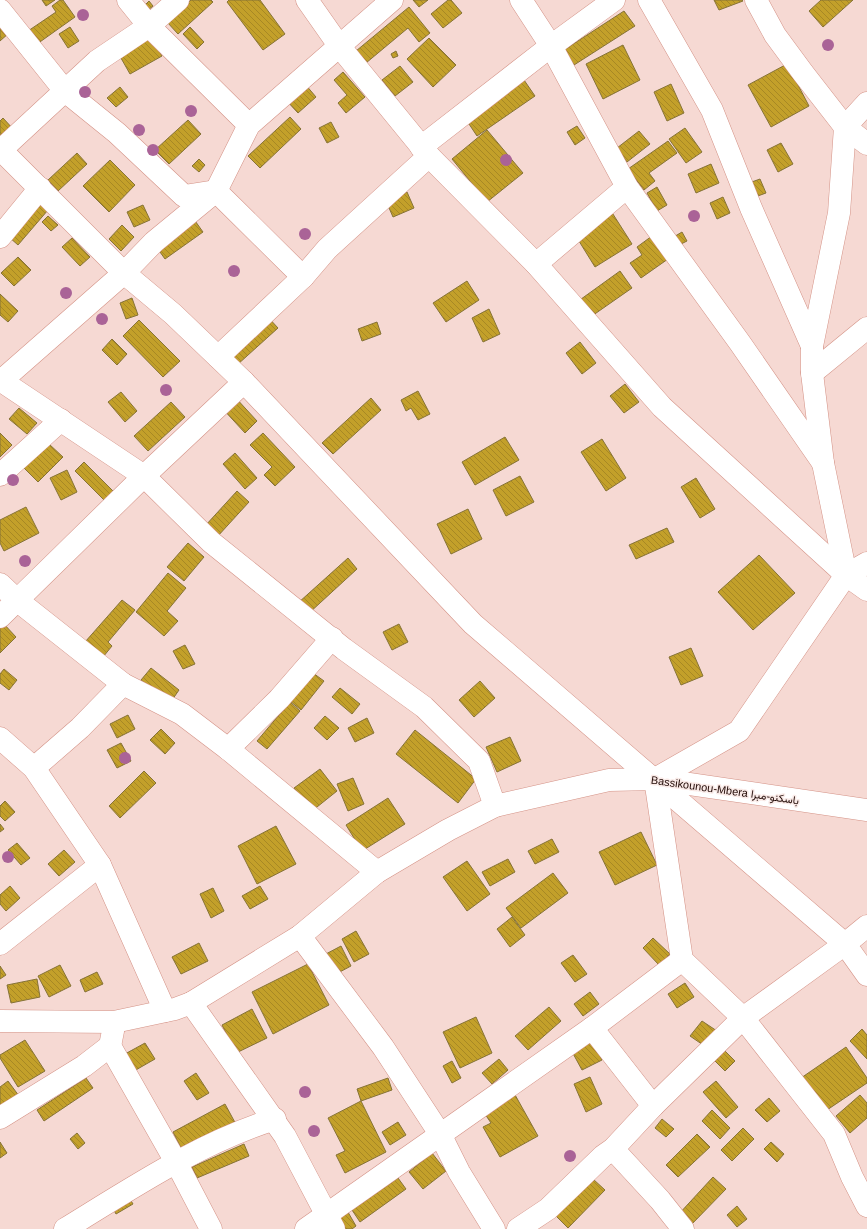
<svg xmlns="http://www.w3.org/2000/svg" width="867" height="1229" viewBox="0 0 867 1229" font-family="Arial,Vazirmatn,sans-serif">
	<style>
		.building { fill: url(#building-back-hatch); stroke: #867337 }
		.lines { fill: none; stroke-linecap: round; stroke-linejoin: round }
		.minor-casing { stroke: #d49286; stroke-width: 23 }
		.primary-casing { stroke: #d49286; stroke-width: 23 }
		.minor { stroke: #fff; stroke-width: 22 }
		.primary { stroke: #fff; stroke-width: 22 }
		.tree { fill: #aa6397 }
		.labels { text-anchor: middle; stroke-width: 3; stroke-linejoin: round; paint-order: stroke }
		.street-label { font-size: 11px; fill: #210a06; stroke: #f9eae7 }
	</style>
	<defs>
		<pattern id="building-back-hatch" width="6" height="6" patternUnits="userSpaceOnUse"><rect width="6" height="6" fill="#c3a02a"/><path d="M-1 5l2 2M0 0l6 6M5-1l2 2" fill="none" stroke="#a78824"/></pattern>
	</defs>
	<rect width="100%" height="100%" fill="#f6d9d3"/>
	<!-- building -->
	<g class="building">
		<path d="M42,0H55L46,6Z"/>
		<path d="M60,0H63L75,17L37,44L28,31L56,12L52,6Z"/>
		<path d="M191,0H211L213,2L178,34L167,22Z"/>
		<path d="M229,0H260L285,34L263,50L227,2Z"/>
		<path d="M413,0H428L419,7Z"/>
		<path d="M448,0H451L462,13L443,28L431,14Z"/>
		<path d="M714,0H742L743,1L719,10Z"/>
		<path d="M821,0H853L823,27L809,11Z"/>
		<path d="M149,1L153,6L147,11L143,7Z"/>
		<path d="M409,7L430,33L419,42L408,28L366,63L356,51Z"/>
		<path d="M624,11L635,26L574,65L564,50Z"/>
		<path d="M0,23L9,33L0,41Z"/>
		<path d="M70,27L79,41L68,48L59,34Z"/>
		<path d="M190,27L204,42L197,49L183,34Z"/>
		<path d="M149,33L162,56L130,74L117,51Z"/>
		<path d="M429,38L456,65L433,87L407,59Z"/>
		<path d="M623,45L640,80L603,99L586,64Z"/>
		<path d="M396,51L398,56L393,58L391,54Z"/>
		<path d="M787,64L809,106L771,127L748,85Z"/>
		<path d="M400,66L413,82L395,96L382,80Z"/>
		<path d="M343,72L365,97L346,113L338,103L347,95L334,80Z"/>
		<path d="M524,80L535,96L477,136L467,121Z"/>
		<path d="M305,84L316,97L298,113L286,100Z"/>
		<path d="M671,84L684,113L667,121L654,92Z"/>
		<path d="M120,87L128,97L116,107L107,98Z"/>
		<path d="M290,117L301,129L260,168L248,156Z"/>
		<path d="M3,118L14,130L0,139V121Z"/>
		<path d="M188,120L201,134L169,164L155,150Z"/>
		<path d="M331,122L339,137L327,143L319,128Z"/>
		<path d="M577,126L585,138L575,145L567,132Z"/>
		<path d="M685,128L702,152L686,163L669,139Z"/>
		<path d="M487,130L523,173L487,202L452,159Z"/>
		<path d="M639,131L650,144L627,162L617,148Z"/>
		<path d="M668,141L677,153L649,173L655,181L644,190L628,169Z"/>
		<path d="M781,143L793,164L778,172L767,150Z"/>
		<path d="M77,153L87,164L58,191L48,180Z"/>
		<path d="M199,159L205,165L199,172L192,166Z"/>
		<path d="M110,160L135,185L109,212L83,186Z"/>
		<path d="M711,164L719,183L696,193L688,174Z"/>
		<path d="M760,179L766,193L755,197L749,183Z"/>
		<path d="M657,187L667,205L657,211L647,193Z"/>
		<path d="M407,192L414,208L393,217L386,201Z"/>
		<path d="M723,197L730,213L717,219L710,203Z"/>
		<path d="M39,202L48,210L18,245L9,237Z"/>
		<path d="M143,205L150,220L134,227L127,212Z"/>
		<path d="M611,211L632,244L595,267L574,233Z"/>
		<path d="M48,216L58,225L51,231L42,222Z"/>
		<path d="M193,218L203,232L165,259L155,245Z"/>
		<path d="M122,225L134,237L121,251L109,239Z"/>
		<path d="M682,232L687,241L677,246L672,238Z"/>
		<path d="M652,236L668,259L641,278L630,263L642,255L637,247Z"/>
		<path d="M72,238L90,257L80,266L62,247Z"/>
		<path d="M18,257L31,270L14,286L1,273Z"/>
		<path d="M620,271L632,288L589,318L577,302Z"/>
		<path d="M467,281L479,300L446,322L433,303Z"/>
		<path d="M0,294L18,311L8,322L0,315Z"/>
		<path d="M132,298L138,315L126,319L120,303Z"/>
		<path d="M489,309L500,334L483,342L472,318Z"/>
		<path d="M266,315L278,328L237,365L225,352Z"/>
		<path d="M139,320L180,361L163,377L123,336Z"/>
		<path d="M377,322L381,334L362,341L358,329Z"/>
		<path d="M112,339L127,354L117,365L102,350Z"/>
		<path d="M580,342L596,363L582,374L566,353Z"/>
		<path d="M625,384L639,402L624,413L610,396Z"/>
		<path d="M418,391L430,414L418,420L411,408L406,411L401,400Z"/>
		<path d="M121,392L137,411L125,422L108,402Z"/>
		<path d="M234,396L257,421L245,433L222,408Z"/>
		<path d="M371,398L381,410L333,454L322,443Z"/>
		<path d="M171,402L185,417L148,451L134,436Z"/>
		<path d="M19,408L37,423L27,434L9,419Z"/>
		<path d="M0,433L12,445L0,457Z"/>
		<path d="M263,433L295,467L275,486L264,475L272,467L250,445Z"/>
		<path d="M505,437L519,460L475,485L462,462Z"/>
		<path d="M602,439L626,478L606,491L581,452Z"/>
		<path d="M49,444L63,457L38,482L24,468Z"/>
		<path d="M235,453L257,478L245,489L223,464Z"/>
		<path d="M84,462L113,491L104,500L75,471Z"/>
		<path d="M67,470L77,492L61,500L50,478Z"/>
		<path d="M520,476L534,502L506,516L493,490Z"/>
		<path d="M696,478L715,509L700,518L681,487Z"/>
		<path d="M237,491L249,502L217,537L205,526Z"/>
		<path d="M26,507L39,533L4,551L0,543V520Z"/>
		<path d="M468,509L482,539L451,554L437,524Z"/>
		<path d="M667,528L674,542L636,559L629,545Z"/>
		<path d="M188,543L204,557L184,581L167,567Z"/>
		<path d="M759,555L795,593L753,630L718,592Z"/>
		<path d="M348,558L357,569L308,614L298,603Z"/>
		<path d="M168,573L186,588L167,611L178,621L164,636L136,612Z"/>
		<path d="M122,600L135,610L108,642L112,646L103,657L85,642Z"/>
		<path d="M3,623L16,637L0,653V626Z"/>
		<path d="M399,624L408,642L392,650L383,632Z"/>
		<path d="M185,645L195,664L183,669L173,651Z"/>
		<path d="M691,648L703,676L681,685L669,657Z"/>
		<path d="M151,668L179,690L170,703L141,680Z"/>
		<path d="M4,669L17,680L9,690L0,683V674Z"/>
		<path d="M313,673L324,681L301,710L290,701Z"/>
		<path d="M480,681L495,698L474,717L459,700Z"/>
		<path d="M340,688L360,704L352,714L332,697Z"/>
		<path d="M290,702L300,711L267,749L257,741Z"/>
		<path d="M128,715L135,729L117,738L110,724Z"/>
		<path d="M325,716L339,728L327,740L314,728Z"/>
		<path d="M367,718L374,733L355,742L348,728Z"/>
		<path d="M161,729L175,743L165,754L150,740Z"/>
		<path d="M415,730L476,779L458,803L396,754Z"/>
		<path d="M510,737L521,761L497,772L486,747Z"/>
		<path d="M121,743L131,761L117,768L107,750Z"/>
		<path d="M320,769L337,791L312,811L294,788Z"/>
		<path d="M144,771L156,783L120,818L109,806Z"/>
		<path d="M353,778L364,804L348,811L337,784Z"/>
		<path d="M388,798L405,824L362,851L346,825Z"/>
		<path d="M5,801L15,812L5,821L0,816V806Z"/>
		<path d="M0,824L4,829L0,832Z"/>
		<path d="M276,826L296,864L257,884L238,846Z"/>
		<path d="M641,832L657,865L615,885L599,852Z"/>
		<path d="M552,839L559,852L535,864L528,851Z"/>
		<path d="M17,843L30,858L21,865L8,850Z"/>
		<path d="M64,850L75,862L59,876L48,864Z"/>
		<path d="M508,859L515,872L490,886L482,872Z"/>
		<path d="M467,861L490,894L467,911L443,877Z"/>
		<path d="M553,873L568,893L521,928L506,908Z"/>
		<path d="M10,886L20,898L6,911L0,904V895Z"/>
		<path d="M260,886L268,899L250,909L242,896Z"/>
		<path d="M213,888L224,911L211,918L200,894Z"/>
		<path d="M512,917L525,935L510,947L497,929Z"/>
		<path d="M356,931L369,954L354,962L342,939Z"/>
		<path d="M653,938L670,954L659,965L643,948Z"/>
		<path d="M199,943L208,961L181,974L172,957Z"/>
		<path d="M341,946L351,966L334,975L324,955Z"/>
		<path d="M573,955L587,974L575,982L561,963Z"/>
		<path d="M308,964L329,1005L273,1034L252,992Z"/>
		<path d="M60,965L71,986L49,997L38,976Z"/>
		<path d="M0,966L6,975L0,979Z"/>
		<path d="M97,972L103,984L85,992L80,980Z"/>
		<path d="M37,979L40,997L11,1003L7,985Z"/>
		<path d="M685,983L694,997L677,1008L668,994Z"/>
		<path d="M590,992L599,1004L583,1016L574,1004Z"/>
		<path d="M549,1007L561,1021L528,1050L515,1036Z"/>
		<path d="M252,1009L267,1038L236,1053L222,1025Z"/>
		<path d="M476,1017L492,1053L460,1068L443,1032Z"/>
		<path d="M702,1021L717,1031L706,1047L690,1036Z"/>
		<path d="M862,1029L867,1035V1059L850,1041Z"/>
		<path d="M591,1037L602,1060L582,1070L570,1048Z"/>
		<path d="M25,1040L45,1071L18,1087L0,1058V1055Z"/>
		<path d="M145,1043L155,1059L134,1071L125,1054Z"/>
		<path d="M721,1047L735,1061L725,1071L711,1057Z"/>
		<path d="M846,1047L867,1078V1083L824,1112L801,1078Z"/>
		<path d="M499,1059L508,1070L492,1084L482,1073Z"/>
		<path d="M452,1061L461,1078L452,1083L443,1066Z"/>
		<path d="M196,1073L209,1093L197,1100L184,1081Z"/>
		<path d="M590,1077L602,1104L586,1112L574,1084Z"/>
		<path d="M86,1078L93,1088L44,1121L37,1110Z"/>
		<path d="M388,1078L392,1090L361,1101L357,1089Z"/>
		<path d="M8,1081L19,1096L0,1109V1087Z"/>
		<path d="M716,1081L738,1107L726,1118L703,1092Z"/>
		<path d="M514,1093L538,1136L500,1157L483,1127L491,1123L483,1111Z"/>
		<path d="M860,1095L867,1103V1118L850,1133L836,1116Z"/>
		<path d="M769,1098L780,1111L767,1122L755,1110Z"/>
		<path d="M361,1101L386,1152L345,1173L336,1155L345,1151L328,1118Z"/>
		<path d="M225,1104L238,1128L185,1156L173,1132Z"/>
		<path d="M712,1110L730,1128L720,1139L702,1121Z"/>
		<path d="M662,1119L674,1129L666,1137L655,1128Z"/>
		<path d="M398,1122L406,1135L390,1145L382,1132Z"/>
		<path d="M743,1128L754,1139L732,1161L721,1150Z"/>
		<path d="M77,1133L85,1143L78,1149L70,1139Z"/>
		<path d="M697,1134L710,1147L678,1177L666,1165Z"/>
		<path d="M0,1142L7,1153L0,1158Z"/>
		<path d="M771,1142L784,1154L777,1162L764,1149Z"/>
		<path d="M244,1144L249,1156L197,1178L192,1167Z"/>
		<path d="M432,1153L446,1171L423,1189L409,1172Z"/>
		<path d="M713,1177L726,1189L690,1226L678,1215Z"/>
		<path d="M398,1178L406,1189L360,1222L352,1210Z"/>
		<path d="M593,1179L605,1190L568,1228L556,1216Z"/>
		<path d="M127,1194L133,1204L116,1214L110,1203Z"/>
		<path d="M737,1206L747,1219L737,1227L727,1215Z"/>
		<path d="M345,1207L356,1226L352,1229H342L333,1214Z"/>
	</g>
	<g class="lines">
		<!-- minor casing -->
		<g class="minor-casing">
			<g id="minor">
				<path d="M128,0L149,26L249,125"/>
				<path d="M307,0L340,47L429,156L536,264L662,407L846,575L867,590"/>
				<path d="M521,0L551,46L627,187L740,343L823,463"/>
				<path d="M649,0L712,110L751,208L812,346"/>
				<path d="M756,0L775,35L803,73L845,127L867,144"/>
				<path d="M0,10L65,91L117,133L184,196L216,191L303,277"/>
				<path d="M421,147L551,46L614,0"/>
				<path d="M0,149L124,273L173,314L244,382L473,624L845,944L743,1018L653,1106L613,1149L603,1156L548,1209L518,1229"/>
				<path d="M1,150L97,61L149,26L178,0"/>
				<path d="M0,237L40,188"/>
				<path d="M536,264L627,187"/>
				<path d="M218,357L303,277L327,249L429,156"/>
				<path d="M812,373L867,328"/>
				<path d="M0,380L144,476L211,542L344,649L424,707L479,761L495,806"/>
				<path d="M1,381L124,273L154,242L216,191L249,125L392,0"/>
				<path d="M0,475L61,420"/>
				<path d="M867,563L846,575L739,731L655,779L682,960L743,1018L834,1134L852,1177L867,1206"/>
				<path d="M846,575L823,463L812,373V346L839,213L845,127L867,103"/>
				<path d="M0,584L18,601L123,684L182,714L228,749L377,872"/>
				<path d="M0,617L144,476L244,382"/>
				<path d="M0,738L34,768L100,865L165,1011"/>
				<path d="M228,749L279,699L332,638"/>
				<path d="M34,768L80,728L123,684"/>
				<path d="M867,926L845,944L867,975"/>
				<path d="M300,936L383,1047L440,1134L459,1172L494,1229"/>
				<path d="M0,944L100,865"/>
				<path d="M191,1003L285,1136L334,1229"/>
				<path d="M592,1028L653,1106"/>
				<path d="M110,1046L176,1162L211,1229"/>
				<path d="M0,1118L84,1066L110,1046L113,1031"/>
				<path d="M613,1149L660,1200L683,1229"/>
				<path d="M65,1229C132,1188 199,1143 275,1119"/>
				<path d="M306,1229L592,1028L682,960"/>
			</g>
		</g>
		<!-- primary casing -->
		<g class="primary-casing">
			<path id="primary" d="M0,1021L114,1022L175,1009L191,1003L300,936L377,872L448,830L495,806L609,780L655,779L867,810"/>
		</g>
		<!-- minor -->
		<use href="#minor" class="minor"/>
		<!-- primary -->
		<use href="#primary" class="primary"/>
	</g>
	<!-- trees -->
	<g class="tree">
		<circle cx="83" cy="15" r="6"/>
		<circle cx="828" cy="45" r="6"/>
		<circle cx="85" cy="92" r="6"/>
		<circle cx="191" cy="111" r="6"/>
		<circle cx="139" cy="130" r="6"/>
		<circle cx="153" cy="150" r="6"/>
		<circle cx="506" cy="160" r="6"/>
		<circle cx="694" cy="216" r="6"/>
		<circle cx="305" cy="234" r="6"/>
		<circle cx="234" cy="271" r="6"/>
		<circle cx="66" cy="293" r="6"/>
		<circle cx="102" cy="319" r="6"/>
		<circle cx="166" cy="390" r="6"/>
		<circle cx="13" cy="480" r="6"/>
		<circle cx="25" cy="561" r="6"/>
		<circle cx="125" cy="758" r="6"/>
		<circle cx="8" cy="857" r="6"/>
		<circle cx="305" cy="1092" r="6"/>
		<circle cx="314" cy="1131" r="6"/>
		<circle cx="570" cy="1156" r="6"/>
	</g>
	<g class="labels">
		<!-- street labels -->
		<g class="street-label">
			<text transform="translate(725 790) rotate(8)" y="4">Bassikounou-Mbera باسكنو-مبرا</text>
		</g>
	</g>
</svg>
